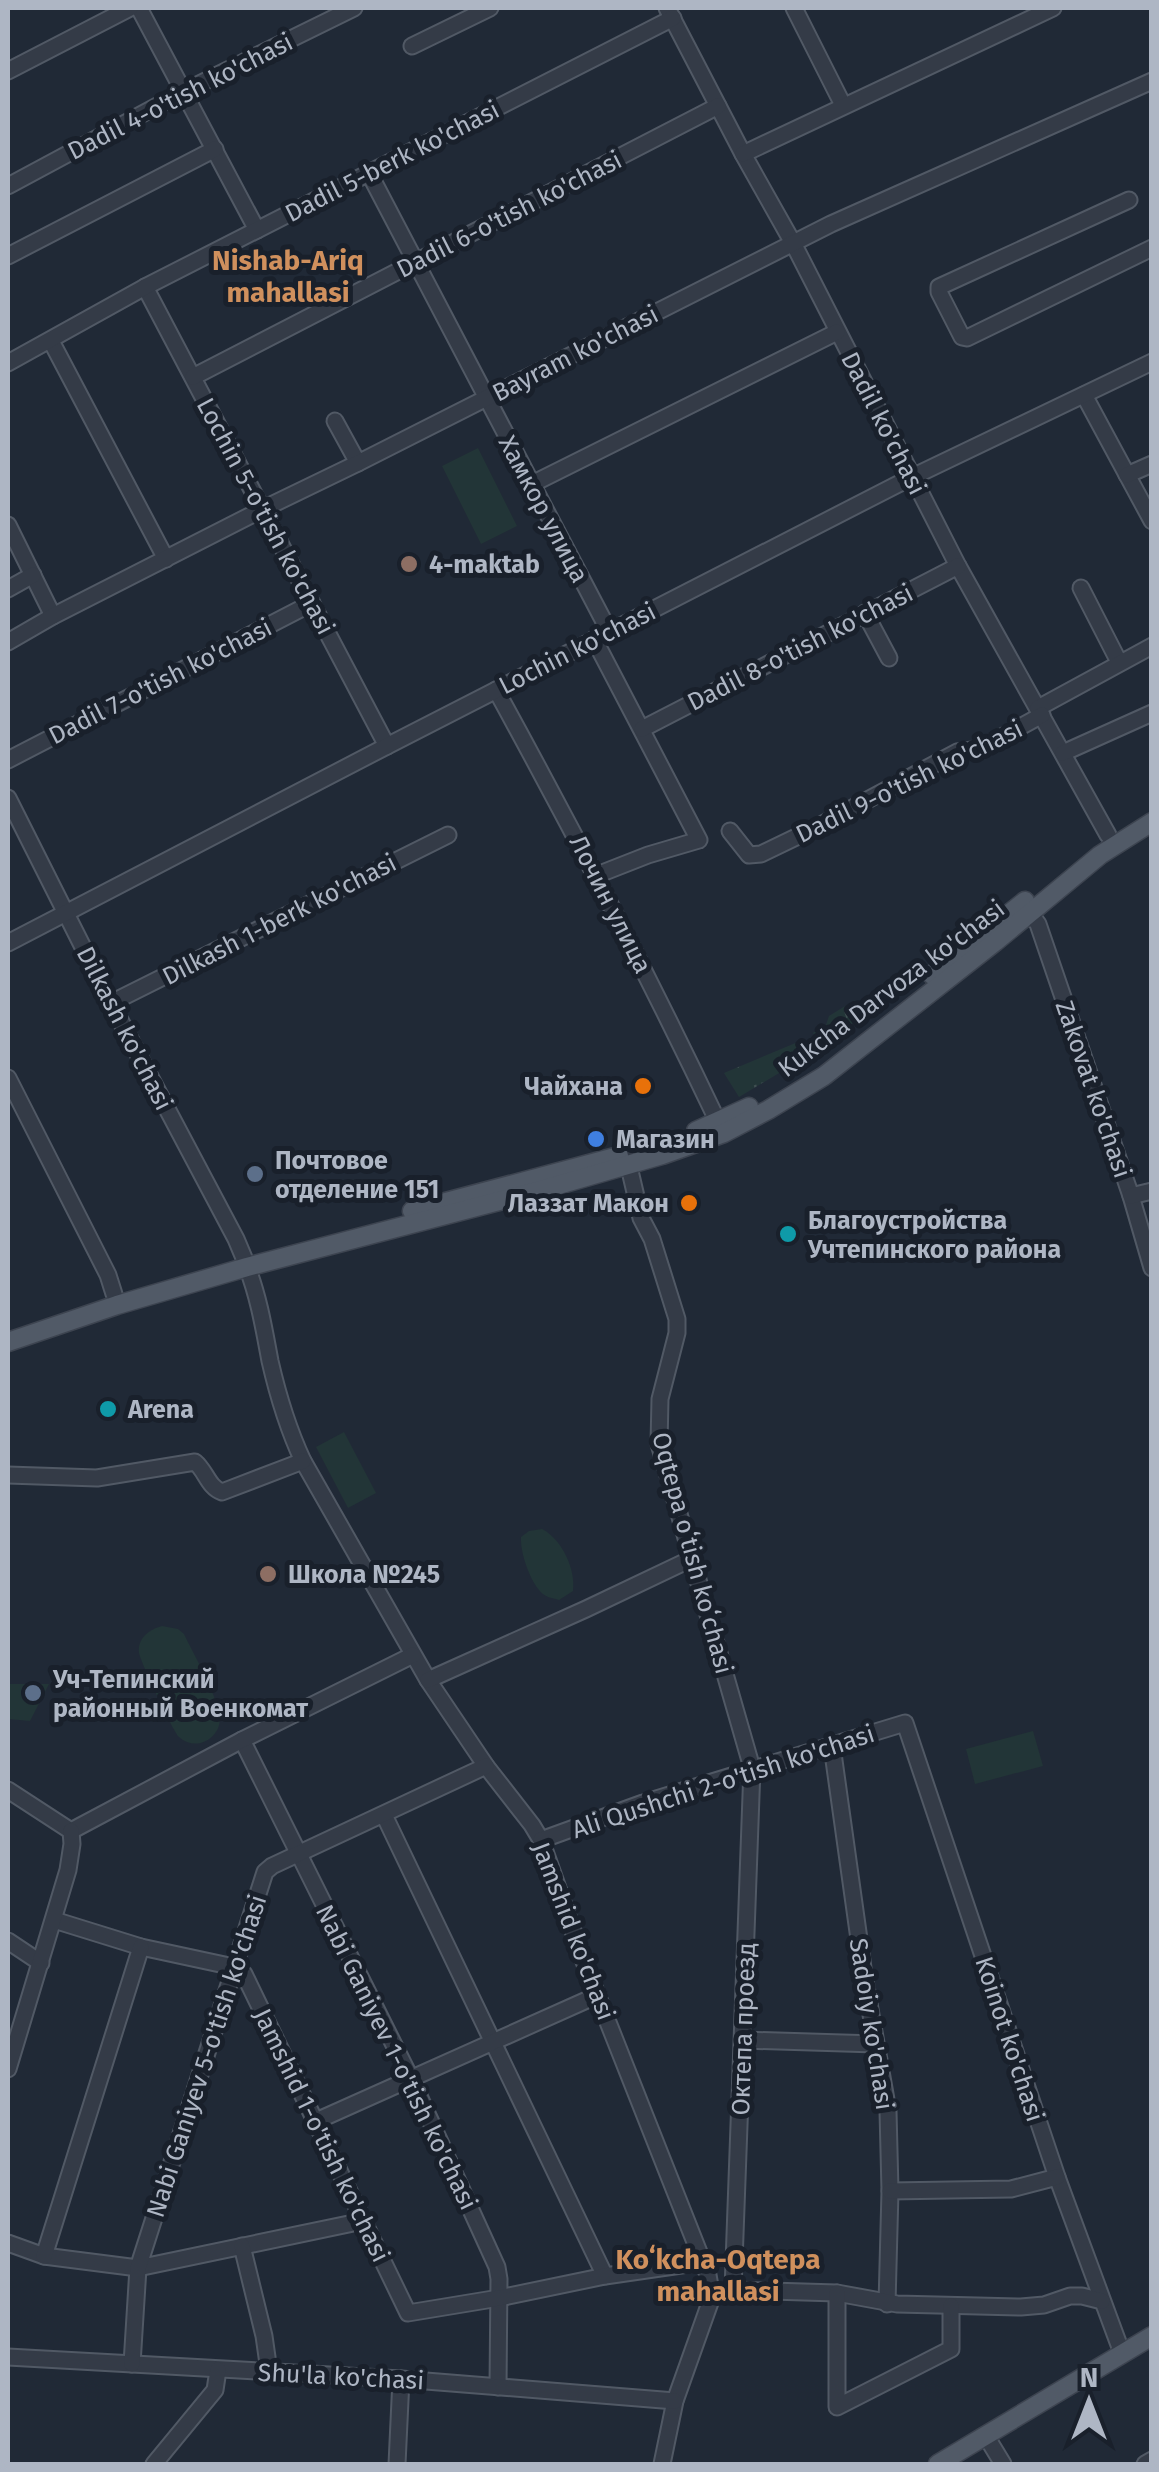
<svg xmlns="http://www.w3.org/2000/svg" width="1159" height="2472" viewBox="0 0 1159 2472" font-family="'Fira Sans',sans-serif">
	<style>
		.grass { fill: url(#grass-tufts) }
		.pitch { fill: #223537 }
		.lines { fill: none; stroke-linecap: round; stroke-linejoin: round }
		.minor-casing { stroke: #515965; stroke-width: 19 }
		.major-casing { stroke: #3d4450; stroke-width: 21 }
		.minor { stroke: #343b47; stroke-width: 15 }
		.major { stroke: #515a67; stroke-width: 18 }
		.education-dot { fill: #8d6e63; stroke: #19202b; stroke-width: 4 }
		.food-dot { fill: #e8710a; stroke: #19202b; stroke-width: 4 }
		.shop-dot { fill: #3f7fe0; stroke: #19202b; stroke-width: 4 }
		.service-dot { fill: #5c6f8a; stroke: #19202b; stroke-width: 4 }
		.culture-dot { fill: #0f9aa8; stroke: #19202b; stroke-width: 4 }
		.labels { text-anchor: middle; stroke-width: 10; stroke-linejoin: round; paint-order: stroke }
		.street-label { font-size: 25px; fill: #aeb6c4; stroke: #19202b }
		.poi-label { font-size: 25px; font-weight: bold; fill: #aeb6c4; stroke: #19202b; text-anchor: start }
		.neighbourhood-label { font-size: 28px; font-weight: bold; fill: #d0905d; stroke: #19202b }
	</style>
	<defs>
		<pattern id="grass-tufts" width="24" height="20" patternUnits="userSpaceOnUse" patternTransform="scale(2.5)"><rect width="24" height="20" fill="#223537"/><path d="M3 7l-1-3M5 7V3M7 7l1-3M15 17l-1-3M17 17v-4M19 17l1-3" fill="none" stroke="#405052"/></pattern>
	</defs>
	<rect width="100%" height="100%" fill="#202936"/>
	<!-- grass -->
	<g class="grass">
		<path d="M855,1000L866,1013L822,1046L813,1033L826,1025L829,1016Z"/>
		<path d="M798,1042L806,1057L739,1097L724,1073Z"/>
	</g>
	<!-- pitch -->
	<g class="pitch">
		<path d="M478,448L517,526L481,544L442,466Z"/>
		<path d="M344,1432L376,1493L348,1508L316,1447Z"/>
		<path d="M542,1529C562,1539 576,1570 573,1591L559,1600C553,1598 548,1598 543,1594C530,1583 520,1552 521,1537L529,1531Z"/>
		<path d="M162,1626L178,1629L184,1634C195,1657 214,1689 219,1713C225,1735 198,1754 179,1737C173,1731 141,1663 139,1653C137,1638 150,1629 162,1626Z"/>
		<path d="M8,1684H49L30,1721L8,1719Z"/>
		<path d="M1033,1731L1043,1766L975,1784L966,1749Z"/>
	</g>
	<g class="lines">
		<!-- minor casing -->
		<g class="minor-casing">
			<g id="minor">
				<path d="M139,8L257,230"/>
				<path d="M667,8L743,154L793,243L958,566L1108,835"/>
				<path d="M794,8L843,105"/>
				<path d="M412,46L490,8"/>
				<path d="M8,71L130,8"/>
				<path d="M743,154L1053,8"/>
				<path d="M369,173L609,631"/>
				<path d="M8,186L183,92L354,8"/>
				<path d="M1129,200L939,287V292L962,337L967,338L1152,248"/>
				<path d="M8,256L215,149"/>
				<path d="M145,287L387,746"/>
				<path d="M51,341L166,559"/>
				<path d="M8,363L145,287L673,18"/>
				<path d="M193,377L718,106"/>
				<path d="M1084,395L1152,521"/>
				<path d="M335,421L358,463"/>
				<path d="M1127,475L1152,464"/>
				<path d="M532,484L837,332"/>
				<path d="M8,525L53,616"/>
				<path d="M1081,588L1119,662"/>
				<path d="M8,589L33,575"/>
				<path d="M865,613L889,658"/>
				<path d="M594,639L699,840L648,855L597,875"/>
				<path d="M8,642L53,616L263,509L358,463L831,224L1152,81"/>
				<path d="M496,690C574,832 648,975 718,1122"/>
				<path d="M1038,708L1152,646"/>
				<path d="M642,729L958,566"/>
				<path d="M1063,753L1152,713"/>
				<path d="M8,760L312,603"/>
				<path d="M8,798L111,1003L236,1239L244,1258"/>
				<path d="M730,831L749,855L761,854L817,827L957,752L980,749L1042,715"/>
				<path d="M1030,913L1038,924L1131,1196L1152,1268"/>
				<path d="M8,943L387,746L908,479L1152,362"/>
				<path d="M111,1003L448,835"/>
				<path d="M8,1078L108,1275L114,1294"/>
				<path d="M627,1158L641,1218L652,1239L677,1319V1333L660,1399L659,1444L752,1768L733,2290"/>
				<path d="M1131,1196L1152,1191"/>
				<path d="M247,1267C259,1298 264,1329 270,1361C278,1396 288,1429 303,1461L428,1680L486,1766L532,1825L541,1840L583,1959L708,2275L712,2297L675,2401L662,2464"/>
				<path d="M8,1475L97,1478L195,1462C206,1471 208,1487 222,1492L303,1461"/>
				<path d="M428,1680L586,1609L691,1559"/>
				<path d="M242,1740L414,2085L497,2267L499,2279L498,2387"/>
				<path d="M832,1746L864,1975L888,2111L890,2191L887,2304"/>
				<path d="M8,1790L71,1831"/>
				<path d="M384,1815L605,2276"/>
				<path d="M71,1831L242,1740L413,1655"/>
				<path d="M541,1840L643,1803L905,1723L1057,2177L1122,2353"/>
				<path d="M54,1920L141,1947L234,1967L244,1974L408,2313L499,2298L605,2276L702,2262"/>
				<path d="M8,1941L41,1963"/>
				<path d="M743,2040L876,2044"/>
				<path d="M8,2069L68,1870L72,1844L71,1831"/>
				<path d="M314,2122L598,1995"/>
				<path d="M890,2191L1011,2189L1057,2177"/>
				<path d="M8,2243L44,2256L138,2268L363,2221"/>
				<path d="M242,2246L264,2336L269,2371"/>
				<path d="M44,2256L141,1947"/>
				<path d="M725,2292L733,2290L837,2293L897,2304L1021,2307L1044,2305L1070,2296H1082L1102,2301"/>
				<path d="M837,2293V2407L951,2349V2306"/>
				<path d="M8,2357L401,2379L675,2401"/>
				<path d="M132,2364L138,2268L265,1872L272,1866L486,1766"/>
				<path d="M986,2436L1003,2464"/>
				<path d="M154,2464L215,2390L218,2370"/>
				<path d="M397,2464L401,2379"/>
				<path d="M1145,2464L1152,2460"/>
			</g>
		</g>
		<!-- major casing -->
		<g class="major-casing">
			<g id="major">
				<path d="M932,975L1025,901"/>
				<path d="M696,1131L749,1107"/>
				<path d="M412,1211L619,1156"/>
				<path d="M8,1342L117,1305L247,1267L541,1190L662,1155L724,1133L768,1110L824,1076L995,942L1100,855L1152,822"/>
				<path d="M938,2464L1152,2336"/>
			</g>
		</g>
		<!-- minor -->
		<use href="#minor" class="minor"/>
		<!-- major -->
		<use href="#major" class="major"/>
	</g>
	<!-- markers -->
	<g class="education-dot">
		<circle cx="409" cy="564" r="10"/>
		<circle cx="268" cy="1574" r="10"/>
	</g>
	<g class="food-dot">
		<circle cx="643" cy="1086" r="10"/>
		<circle cx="689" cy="1203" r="10"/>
	</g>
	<circle class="shop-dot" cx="596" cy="1139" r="10"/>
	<g class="service-dot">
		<circle cx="255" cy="1174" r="10"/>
		<circle cx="33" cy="1693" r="10"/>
	</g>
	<g class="culture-dot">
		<circle cx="788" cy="1234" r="10"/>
		<circle cx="108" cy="1409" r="10"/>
	</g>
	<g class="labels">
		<!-- street labels -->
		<g class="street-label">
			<text transform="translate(180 96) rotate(-27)" y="9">Dadil 4-o'tish ko'chasi</text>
			<text transform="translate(392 161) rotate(-27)" y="9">Dadil 5-berk ko'chasi</text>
			<text transform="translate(509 214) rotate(-27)" y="9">Dadil 6-o'tish ko'chasi</text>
			<text transform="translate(575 353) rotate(-27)" y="9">Bayram ko'chasi</text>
			<text transform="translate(884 423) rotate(63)" y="9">Dadil ko'chasi</text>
			<text transform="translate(544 509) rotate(62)" y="9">Хамкор улица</text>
			<text transform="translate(266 516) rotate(62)" y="9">Lochin 5-o'tish ko'chasi</text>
			<text transform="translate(800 647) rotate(-27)" y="9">Dadil 8-o'tish ko'chasi</text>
			<text transform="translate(577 648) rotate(-27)" y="9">Lochin ko'chasi</text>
			<text transform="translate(160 681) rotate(-27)" y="9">Dadil 7-o'tish ko'chasi</text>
			<text transform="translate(909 781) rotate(-26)" y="9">Dadil 9-o'tish ko'chasi</text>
			<text transform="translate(611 904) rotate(63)" y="9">Лочин улица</text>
			<text transform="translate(279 919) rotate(-27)" y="9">Dilkash 1-berk ko'chasi</text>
			<text transform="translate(891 988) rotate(-37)" y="9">Kukcha Darvoza ko'chasi</text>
			<text transform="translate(125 1028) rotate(63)" y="9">Dilkash ko'chasi</text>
			<text transform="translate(1094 1089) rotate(71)" y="9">Zakovat ko'chasi</text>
			<text transform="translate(693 1553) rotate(75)" y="9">Oqtepa oʻtish koʻchasi</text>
			<text transform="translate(723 1781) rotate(-18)" y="9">Ali Qushchi 2-o'tish ko'chasi</text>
			<text transform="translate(574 1931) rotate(69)" y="9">Jamshid ko'chasi</text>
			<text transform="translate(872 2024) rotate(81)" y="9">Sadoiy ko'chasi</text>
			<text transform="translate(743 2029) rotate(-88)" y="9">Октепа проезд</text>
			<text transform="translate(1010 2039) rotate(72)" y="9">Koinot ko'chasi</text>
			<text transform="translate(206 2056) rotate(-72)" y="9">Nabi Ganiyev 5-o'tish ko'chasi</text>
			<text transform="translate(397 2057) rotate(64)" y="9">Nabi Ganiyev 1-o'tish ko'chasi</text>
			<text transform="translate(322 2135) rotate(64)" y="9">Jamshid 1-o'tish ko'chasi</text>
			<text transform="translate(341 2376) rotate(3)" y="9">Shu'la ko'chasi</text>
		</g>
		<!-- poi labels -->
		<g class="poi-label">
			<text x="429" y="573">4-maktab</text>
			<text x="623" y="1095" text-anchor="end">Чайхана</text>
			<text x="616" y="1148">Магазин</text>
			<text x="275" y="1169">Почтовое<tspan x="275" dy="29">отделение 151</tspan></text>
			<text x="669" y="1212" text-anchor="end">Лаззат Макон</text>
			<text x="808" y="1229">Благоустройства<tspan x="808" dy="29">Учтепинского района</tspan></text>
			<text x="128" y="1418">Arena</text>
			<text x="288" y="1583">Школа №245</text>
			<text x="53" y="1688">Уч-Тепинский<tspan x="53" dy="29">районный Военкомат</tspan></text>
		</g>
		<!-- neighbourhood labels -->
		<g class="neighbourhood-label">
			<text x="288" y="270">Nishab-Ariq<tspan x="288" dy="32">mahallasi</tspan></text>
			<text x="718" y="2269">Koʻkcha-Oqtepa<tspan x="718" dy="32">mahallasi</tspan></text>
		</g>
	</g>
	<!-- border -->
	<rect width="1159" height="2472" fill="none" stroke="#aeb6c4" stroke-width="20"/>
	<!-- north arrow -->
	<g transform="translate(1089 2402)" stroke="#19202b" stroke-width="8" paint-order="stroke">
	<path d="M0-8L18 38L0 25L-18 38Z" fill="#aeb6c4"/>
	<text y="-15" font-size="28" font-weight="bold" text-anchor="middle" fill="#aeb6c4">N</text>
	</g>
</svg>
